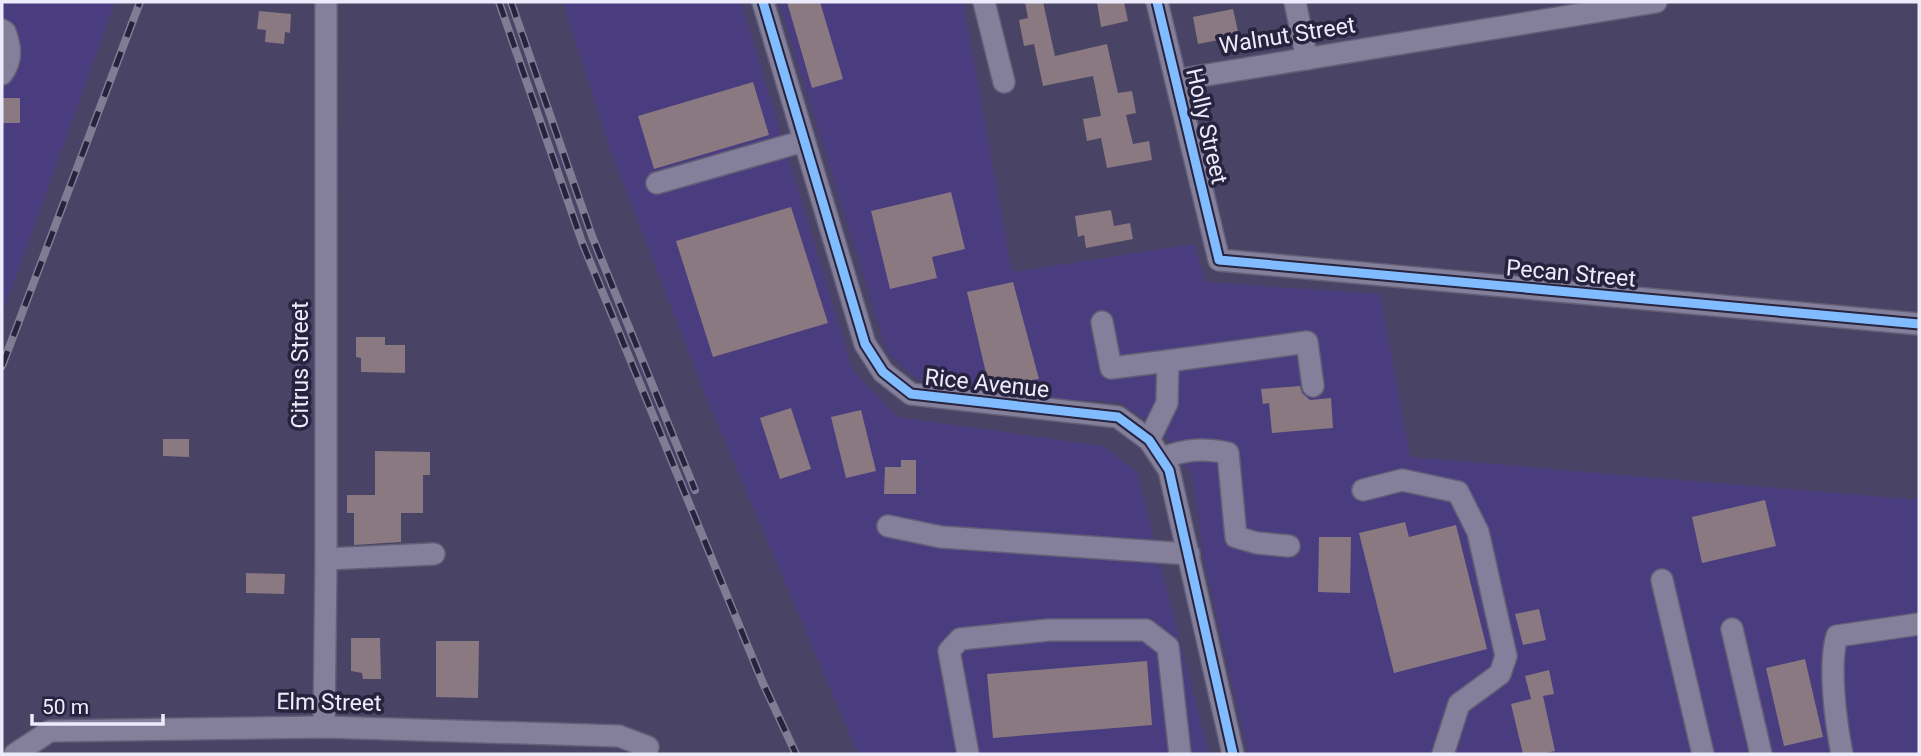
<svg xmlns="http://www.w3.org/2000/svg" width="1921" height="756" viewBox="0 0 1921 756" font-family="Roboto,sans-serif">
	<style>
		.built { fill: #4a3d7f }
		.building { fill: #8a7980 }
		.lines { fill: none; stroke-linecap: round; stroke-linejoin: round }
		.minor-casing { stroke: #635f77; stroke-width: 24 }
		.minor { stroke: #847f9a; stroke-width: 21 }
		.rail-casing { stroke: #7f7c93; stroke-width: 8 }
		.rail { stroke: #27233f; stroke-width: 5; stroke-dasharray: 16; stroke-linecap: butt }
		.cycleway-casing { stroke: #27233f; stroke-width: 13 }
		.cycleway { stroke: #80bcff; stroke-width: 9 }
		.labels { text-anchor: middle; stroke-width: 7; stroke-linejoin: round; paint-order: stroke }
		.street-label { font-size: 23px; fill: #ecebfb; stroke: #27233f }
	</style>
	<rect width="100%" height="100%" fill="#494365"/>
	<!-- built -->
	<g class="built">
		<path d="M2,2H115L2,315Z"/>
		<path d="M563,2H741L853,371L898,417L1103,446L1137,472L1209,754H858L705,394L611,152Z"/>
		<path d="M779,2H963L1012,272L1194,244L1206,282L1380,294L1410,457L1919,500V754H1248L1204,559L1192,475L1159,427L1118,402L1011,397L916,378L887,352Z"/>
	</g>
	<!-- building -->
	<g class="building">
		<path d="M787,2H820L843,79L812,88Z"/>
		<path d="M1025,2H1043L1055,56L1107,44L1118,93L1132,91L1136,113L1126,115L1133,144L1149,141L1152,160L1107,168L1101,138L1087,141L1083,119L1101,116L1093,76L1043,86L1034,44L1024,46L1019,20L1028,18Z"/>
		<path d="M1097,2H1124L1128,21L1101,27Z"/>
		<path d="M1233,9L1239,36L1198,44L1193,17Z"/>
		<path d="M259,11L291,14L290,33L285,32L284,44L265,42L266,30L257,29Z"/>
		<path d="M753,82L769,135L654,169L638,116Z"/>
		<rect x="2" y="98" width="18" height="25"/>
		<path d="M951,192L965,249L932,257L937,278L890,289L871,211Z"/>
		<path d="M791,207L828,323L713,357L676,241Z"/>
		<path d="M1111,210L1114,226L1130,223L1133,239L1086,248L1084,235L1078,237L1075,216Z"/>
		<path d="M1013,282L1039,379L989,386L967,292Z"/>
		<path d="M356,337H385V345H405V373L361,372V358L356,357Z"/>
		<path d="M1300,386L1302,393L1310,400L1331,398L1333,428L1272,433L1269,403L1263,404L1261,389Z"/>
		<path d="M791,408L811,469L780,479L760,418Z"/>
		<path d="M861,410L876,471L846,478L831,417Z"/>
		<path d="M163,439H189V457L163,456Z"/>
		<path d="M375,451L430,452V475H423V513H401V542L354,545V513H347V495H375Z"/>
		<path d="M901,460H916V494H884L885,467H901Z"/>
		<path d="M1765,500L1776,546L1702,563L1692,517Z"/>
		<path d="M1405,522L1409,537L1456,525L1487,649L1394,673L1359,533Z"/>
		<path d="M1319,537H1351L1350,593L1318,592Z"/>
		<path d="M246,573L285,574L284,594L246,593Z"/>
		<path d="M1539,609L1546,640L1523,645L1515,614Z"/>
		<path d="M351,638H380L381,679H363L362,673L351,671Z"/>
		<path d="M436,641H479L478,698L436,697Z"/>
		<path d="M1805,659L1823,737L1784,746L1766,668Z"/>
		<path d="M1147,661L1152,725L993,738L987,674Z"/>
		<path d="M1549,670L1554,694L1543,696L1555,751L1540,754H1523L1511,704L1531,699L1525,676Z"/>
	</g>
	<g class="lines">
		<!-- minor casing -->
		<g class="minor-casing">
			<g id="minor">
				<path d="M763,2L865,344L883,372L911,394L1118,417L1149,440L1169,470L1233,754"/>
				<path d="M984,2L1004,82"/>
				<path d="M1157,2L1219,260L1919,324"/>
				<path d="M1295,2L1307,59"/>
				<path d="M2,30L5,32C11,48 12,60 2,74"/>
				<path d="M1176,80L1656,2"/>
				<path d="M657,183L804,141"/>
				<path d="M1102,322L1111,368L1168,361L1167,403L1149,440"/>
				<path d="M1168,361L1307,342L1313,386"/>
				<path d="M1163,458C1186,449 1203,448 1228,453L1236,537L1257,543L1289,546"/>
				<path d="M1363,490L1402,480L1458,492L1478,532L1506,656L1500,674L1459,704L1443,754"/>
				<path d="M888,526L941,537L1189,554"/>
				<path d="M326,559L434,554"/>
				<path d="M1662,580L1703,754"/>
				<path d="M1732,629L1761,754"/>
				<path d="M324,727L326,559V2"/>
				<path d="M15,754L50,731L324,727L619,736L648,747"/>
				<path d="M968,754L949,651L960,639L1049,630H1146L1168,647L1180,754"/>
				<path d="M1842,754C1836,723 1828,666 1837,636L1919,624"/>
			</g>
		</g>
		<!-- minor -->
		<use href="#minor" class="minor"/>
		<!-- rail casing -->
		<g class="rail-casing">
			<g id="rail">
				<path d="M499,2L582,242L762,681L796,754"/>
				<path d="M511,2L592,236L695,490"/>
				<path d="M2,366L140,2"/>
			</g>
		</g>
		<!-- rail -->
		<use href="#rail" class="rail"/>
		<!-- cycleway casing -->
		<g class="cycleway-casing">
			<g id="cycleway">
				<path d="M763,2L865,344L883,372L911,394L1118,417L1149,440L1169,470L1233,754"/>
				<path d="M1157,2L1219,260L1919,324"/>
			</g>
		</g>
		<!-- cycleway -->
		<use href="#cycleway" class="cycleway"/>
	</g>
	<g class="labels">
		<!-- street labels -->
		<g class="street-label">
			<text transform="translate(1287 35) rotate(-9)" y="8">Walnut Street</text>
			<text transform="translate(1207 126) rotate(77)" y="8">Holly Street</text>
			<text transform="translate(1571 273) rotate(5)" y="8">Pecan Street</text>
			<text transform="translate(300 365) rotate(-90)" y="8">Citrus Street</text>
			<text transform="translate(987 383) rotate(6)" y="8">Rice Avenue</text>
			<text transform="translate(329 702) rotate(1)" y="8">Elm Street</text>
		</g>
	</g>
	<!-- border -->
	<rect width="1921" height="756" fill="none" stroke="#ecebfb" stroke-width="7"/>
	<!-- scale -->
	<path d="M32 714v10h131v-10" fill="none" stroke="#ecebfb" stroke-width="3.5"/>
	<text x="42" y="714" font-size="21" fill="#ecebfb" stroke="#27233f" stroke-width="5" paint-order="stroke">50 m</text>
</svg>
